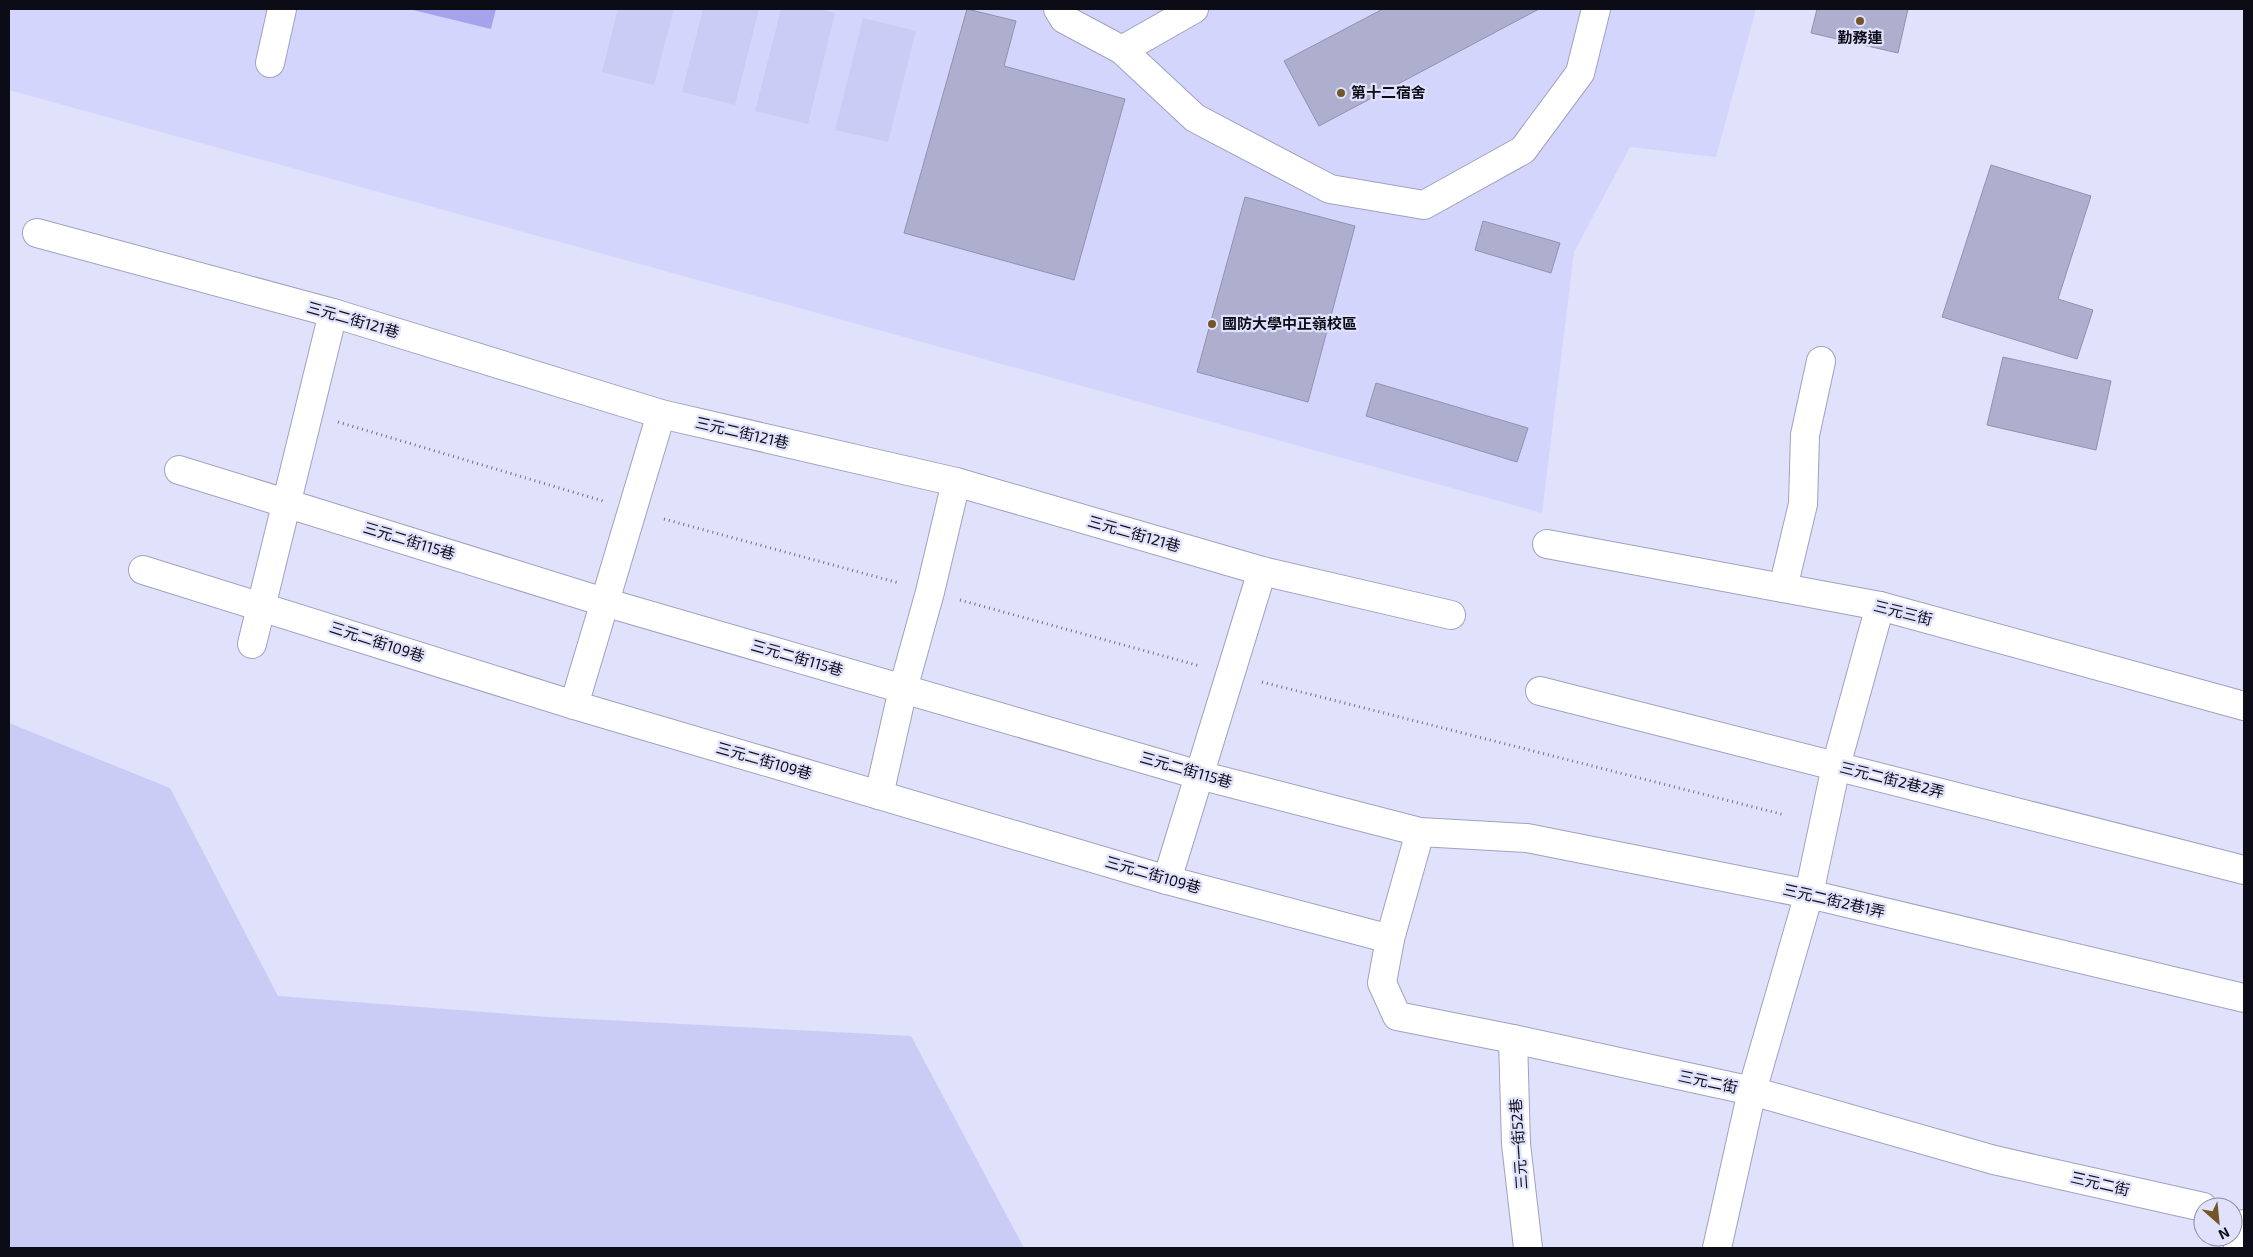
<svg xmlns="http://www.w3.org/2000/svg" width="2253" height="1257" viewBox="0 0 2253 1257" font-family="'Exo 2','Noto Sans TC',sans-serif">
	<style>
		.built { fill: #d4d5fd }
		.green { fill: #cbccf5 }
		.water { fill: #a5a3eb }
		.building { fill: #aeafce; stroke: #9191b0 }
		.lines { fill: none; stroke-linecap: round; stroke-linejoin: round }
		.minor-casing { stroke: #a1a1c0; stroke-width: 30 }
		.path { stroke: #727385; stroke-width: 3; stroke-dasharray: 1 4; stroke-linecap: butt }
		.minor { stroke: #fff; stroke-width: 28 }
		.poi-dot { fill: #735529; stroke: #e0e1fb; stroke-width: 2 }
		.labels { text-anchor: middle; stroke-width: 4.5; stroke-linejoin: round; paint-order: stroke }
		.poi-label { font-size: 15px; font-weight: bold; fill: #0c0c17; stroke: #e0e1fb; text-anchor: start }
		.street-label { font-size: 15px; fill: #0c0c17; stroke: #e0e1fb }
	</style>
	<rect width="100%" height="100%" fill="#e0e1fb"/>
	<!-- built -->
	<path class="built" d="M9,9H1756L1716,157L1630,147L1574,252L1542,513L9,90Z"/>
	<!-- green -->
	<g class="green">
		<path d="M618,9H674L654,85L602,72Z"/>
		<path d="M703,9H759L735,105L682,92Z"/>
		<path d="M781,9H819L835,13L808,124L755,111Z"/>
		<path d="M863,18L916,31L888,142L835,130Z"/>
		<path d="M9,723L170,788L278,996L548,1017L911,1036L1024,1248H9Z"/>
	</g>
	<!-- water -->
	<path class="water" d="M409,9H496L491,29Z"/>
	<!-- building -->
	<g class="building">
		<path d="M967,9L1016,21L1004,66L1125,99L1074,280L904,233Z"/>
		<path d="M1383,9H1539L1319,126L1284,61Z"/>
		<path d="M1817,9H1908L1898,53L1811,33Z"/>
		<path d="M1991,165L2091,196L2058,299L2093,310L2077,359L1942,317Z"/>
		<path d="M1245,197L1355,226L1308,402L1197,372Z"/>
		<path d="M1483,221L1560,243L1551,273L1475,250Z"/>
		<path d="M2003,357L2111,381L2096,450L1987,425Z"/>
		<path d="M1376,383L1528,428L1517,462L1366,416Z"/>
	</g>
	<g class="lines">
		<!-- minor casing -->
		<g class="minor-casing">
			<g id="minor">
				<path d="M1058,9L1064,19L1122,50L1195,118L1330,189L1424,205L1523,150L1580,73L1596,9"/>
				<path d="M1122,50L1194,9"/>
				<path d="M270,63L282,9"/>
				<path d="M37,233L333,313L661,414L956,482L1262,571L1451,615"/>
				<path d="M1821,361L1805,435L1803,504L1783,588L1880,606L2244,706"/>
				<path d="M179,470L604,602L1199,775L1420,832L1527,838L1809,894L2244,998"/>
				<path d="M1547,544L1783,588"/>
				<path d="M143,570L574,705L1167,880L1390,939"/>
				<path d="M252,644L333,313"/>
				<path d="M1540,691L2244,870"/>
				<path d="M574,705L661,414"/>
				<path d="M879,795L903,689L930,592L956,482"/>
				<path d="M1420,832L1390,939L1382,983L1397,1016L1513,1039L1752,1091L1994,1160L2203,1207"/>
				<path d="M1167,880L1262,571"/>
				<path d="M1513,1039L1516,1144L1528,1248"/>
				<path d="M1717,1248L1752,1091L1809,894L1836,766L1880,606"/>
				<path d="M2238,1248L2244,1224"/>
			</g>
		</g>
		<!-- path -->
		<g class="path">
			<path d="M338,422L603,501"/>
			<path d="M664,519L899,583"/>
			<path d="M960,600L1200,666"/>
			<path d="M1262,682L1785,815"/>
		</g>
		<!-- minor -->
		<use href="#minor" class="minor"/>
	</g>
	<!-- markers -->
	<g class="poi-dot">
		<circle cx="1860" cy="21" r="5"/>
		<circle cx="1341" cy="93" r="5"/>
		<circle cx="1212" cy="324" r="5"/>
	</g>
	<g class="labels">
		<!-- poi labels -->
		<g class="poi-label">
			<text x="1860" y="43" text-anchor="middle">勤務連</text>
			<text x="1351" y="98">第十二宿舍</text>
			<text x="1222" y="329">國防大學中正嶺校區</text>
		</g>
		<!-- street labels -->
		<g class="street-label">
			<text transform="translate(353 320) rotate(16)" y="5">三元二街121巷</text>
			<text transform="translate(742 433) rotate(13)" y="5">三元二街121巷</text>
			<text transform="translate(1134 534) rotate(16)" y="5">三元二街121巷</text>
			<text transform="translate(409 541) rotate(17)" y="5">三元二街115巷</text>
			<text transform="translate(1903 613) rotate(14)" y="5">三元三街</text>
			<text transform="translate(377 642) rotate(18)" y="5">三元二街109巷</text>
			<text transform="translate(797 658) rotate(16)" y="5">三元二街115巷</text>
			<text transform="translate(764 761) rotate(16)" y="5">三元二街109巷</text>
			<text transform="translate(1186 770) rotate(16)" y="5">三元二街115巷</text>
			<text transform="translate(1892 780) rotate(14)" y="5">三元二街2巷2弄</text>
			<text transform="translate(1153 875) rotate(16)" y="5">三元二街109巷</text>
			<text transform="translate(1834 901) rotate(13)" y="5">三元二街2巷1弄</text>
			<text transform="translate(1708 1082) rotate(12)" y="5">三元二街</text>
			<text transform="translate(1519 1144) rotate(-94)" y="5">三元一街52巷</text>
			<text transform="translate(2100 1184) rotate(13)" y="5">三元二街</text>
		</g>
	</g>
	<!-- border -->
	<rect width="2253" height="1257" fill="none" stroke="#0c0c17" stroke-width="20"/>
	<!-- north arrow -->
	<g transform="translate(2218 1222) rotate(153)"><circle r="24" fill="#e0e1fb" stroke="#8b8ca0"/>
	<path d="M0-4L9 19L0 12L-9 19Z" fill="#735529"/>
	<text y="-8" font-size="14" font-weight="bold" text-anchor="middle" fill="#0c0c17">N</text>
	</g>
</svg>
